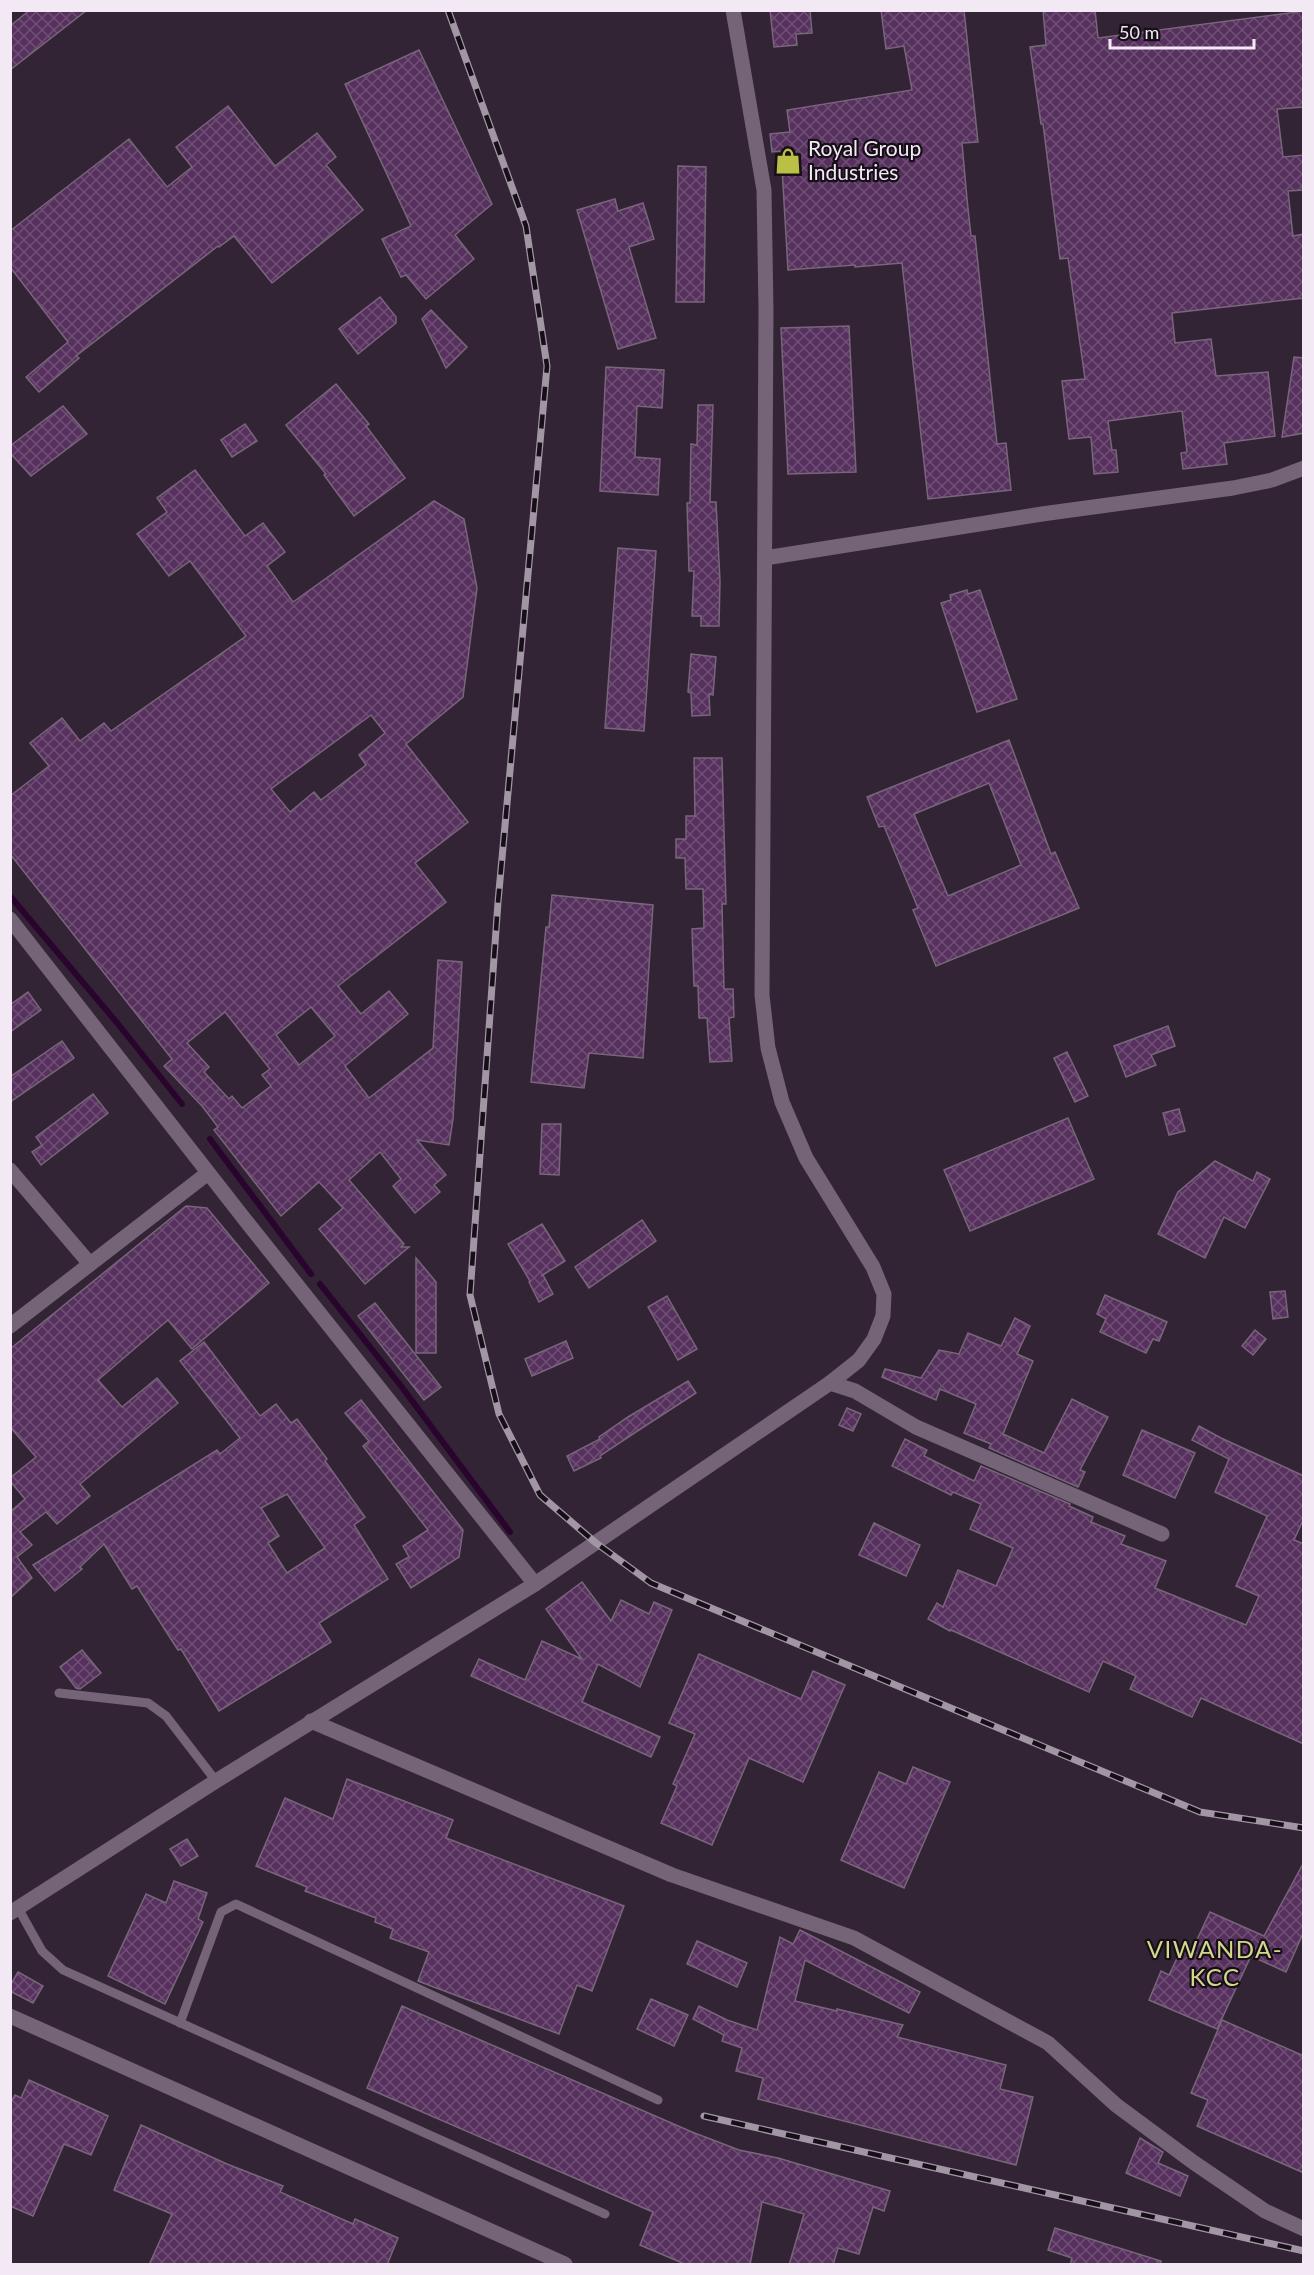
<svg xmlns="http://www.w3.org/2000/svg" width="1314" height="2275" viewBox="0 0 1314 2275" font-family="Lato,sans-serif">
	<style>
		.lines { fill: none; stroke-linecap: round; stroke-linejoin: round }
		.stream { stroke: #29052e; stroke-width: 6 }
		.building { fill: url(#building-cross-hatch); stroke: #78667a; stroke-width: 1.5; fill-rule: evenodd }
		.service { stroke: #756378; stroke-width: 9 }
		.minor { stroke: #756378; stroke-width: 15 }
		.rail-casing { stroke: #a296a4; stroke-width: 7 }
		.rail { stroke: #160f17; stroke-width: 4.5; stroke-dasharray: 14; stroke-linecap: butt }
		.labels { text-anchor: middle; stroke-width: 4.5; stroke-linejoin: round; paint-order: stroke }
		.poi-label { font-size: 21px; fill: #f3e9f5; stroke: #160f17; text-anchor: start }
		.quarter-label { font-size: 24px; letter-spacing: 1.5px; fill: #d2d88a; stroke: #160f17 }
	</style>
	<defs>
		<pattern id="building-cross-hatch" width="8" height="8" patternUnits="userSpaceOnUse" patternTransform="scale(1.5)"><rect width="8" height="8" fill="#57315d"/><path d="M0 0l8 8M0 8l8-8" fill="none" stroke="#704f75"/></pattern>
	</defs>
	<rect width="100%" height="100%" fill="#322335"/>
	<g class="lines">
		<!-- stream -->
		<g class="stream">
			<path d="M10,896L118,1024L182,1104"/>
			<path d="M210,1139L311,1274"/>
			<path d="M320,1284L401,1386L510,1532"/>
		</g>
	</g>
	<!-- building -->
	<g class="building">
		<path d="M30,10H87L10,70V26Z"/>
		<path d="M770,10H810L812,33L796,34L797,45L774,47Z"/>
		<path d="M881,10H964L978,142L962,143L967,199L971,236H975L997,444L1006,443L1011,490L928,499L902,263L855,267V265L788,270L781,151L772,152L770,134L790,132L787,110L912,90L904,46L886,49Z"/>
		<path d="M1043,10H1095L1098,38L1304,11V107L1277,109L1283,157L1304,155V190L1288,191L1293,236L1304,234V298L1172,313L1175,343L1211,339L1216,376L1268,372L1275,436L1224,443L1227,464L1183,469L1181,453L1187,452L1182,411L1108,421L1112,450H1116L1118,472L1094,474L1091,437L1069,439L1062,381L1085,379L1068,258L1060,259L1043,124H1041L1030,47L1046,45Z"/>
		<path d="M419,50L492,204L455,235L474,259L426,299L406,275L401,277L382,239L411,226L345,84Z"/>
		<path d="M228,106L275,166L317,133L336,157L326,165L363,210L272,283L234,236L219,247L218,246L76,356L79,358L39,392L26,377L68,342L10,267V231L129,139L167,187L192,167L176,147Z"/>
		<path d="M678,166L706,167L704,302H676Z"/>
		<path d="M615,199L618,211L643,203L654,239L629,247L656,338L618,349L577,210Z"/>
		<path d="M380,297L396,317V323L358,354L339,329Z"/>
		<path d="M431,310L467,347L446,368L422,319Z"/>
		<path d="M849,326L856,472L788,474L781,328Z"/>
		<path d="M1294,357L1304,358V433L1282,437Z"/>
		<path d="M606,367L664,370L662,408L637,406L635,457L660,459L658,495L600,491Z"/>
		<path d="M336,384L369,424L366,426L405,478L354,516L324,475L326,474L286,425Z"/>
		<path d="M698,405H713L710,502H716L720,581L719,626H701V616H692L694,571H689L687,503H690L691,444L697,445Z"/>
		<path d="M63,406L87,434L31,476L10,453V446Z"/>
		<path d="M245,424L257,441L232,457L221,440Z"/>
		<path d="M195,470L245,536L263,523L285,552L267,566L293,602L434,501L464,519L477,588L463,697L406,744L468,822L415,863L446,902L338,986L361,1014L389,991L408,1014L345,1066L369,1098L433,1048L438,960L462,962L453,1119L449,1145L417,1140L446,1175L434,1185L440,1192L415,1213L393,1186L401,1179L380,1152L349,1180L404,1244L401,1247H409L365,1284L319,1229L343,1208L319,1182L281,1216L214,1130L218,1127L202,1106L164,1066L172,1059L10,854V796L49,766L30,743L62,718L80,741L104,723L111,731L246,636L190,561L169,576L137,534L167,512L157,498ZM371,715L385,733L359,755L366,765L321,800L314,792L290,812L271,789ZM311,1007L335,1036L299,1065L276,1035ZM225,1012L270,1069L262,1075L271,1086L242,1108L232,1096L229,1099L204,1072L209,1067L187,1043Z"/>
		<path d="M618,548L656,551L644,731L605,728Z"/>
		<path d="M967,590L968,594L980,590L1017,699L977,712L941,603L951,600L950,595Z"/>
		<path d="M691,654L716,657L713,695L709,694L710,715L692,716L691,693L688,692Z"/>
		<path d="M1009,740L1051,854L1055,852L1079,908L936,966L913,910L918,908L884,826L879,827L867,797ZM989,783L1021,865L948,896L914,814Z"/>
		<path d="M694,758H722L726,904H722L724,989H733L734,1017L729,1018L732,1061L710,1062L707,1018H699L698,986H694L692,929L704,928L703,889H686L685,858H676V839H686V816H695Z"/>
		<path d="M552,895L653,905L643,1058L589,1053L584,1088L531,1082L546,927H549Z"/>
		<path d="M28,992L41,1010L10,1032V1005Z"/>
		<path d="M1168,1026L1175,1046L1151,1055L1156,1065L1126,1077L1114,1046Z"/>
		<path d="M62,1041L74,1058L10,1102V1077Z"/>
		<path d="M1067,1052L1088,1096L1075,1102L1054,1058Z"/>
		<path d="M93,1094L108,1113L41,1165L32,1152L42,1145L36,1137Z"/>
		<path d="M1179,1109L1185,1131L1169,1135L1163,1113Z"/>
		<path d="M1068,1118L1094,1179L970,1231L944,1170Z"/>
		<path d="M542,1124H561L559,1175L540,1174Z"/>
		<path d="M1215,1161L1253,1181L1257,1172L1270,1179L1245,1228L1224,1217L1205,1258L1158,1234L1178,1192Z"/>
		<path d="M186,1206L207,1208L269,1283L192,1349L168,1320L98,1380L122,1407L157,1378L178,1403L80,1484L90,1496L57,1524L46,1512L20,1532L32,1545L17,1557L32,1578L10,1598V1512L25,1499L10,1481V1478L36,1457L10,1427V1349Z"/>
		<path d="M642,1220L656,1241L589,1288L575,1267Z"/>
		<path d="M542,1224L565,1261L541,1276L543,1275L553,1294L539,1302L529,1282L530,1281L508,1244Z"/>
		<path d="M416,1258L436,1282V1353H416Z"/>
		<path d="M1285,1291L1288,1317L1273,1319L1270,1292Z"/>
		<path d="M1105,1295L1167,1322L1159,1341L1153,1339L1146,1353L1100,1332L1106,1319L1097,1314Z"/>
		<path d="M667,1296L697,1349L678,1360L648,1307Z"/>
		<path d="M375,1303L441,1387L424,1400L358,1316Z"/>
		<path d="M1015,1318L1030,1326L1017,1354L1033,1361L1003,1434L1044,1453L1072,1399L1108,1417L1080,1470L1085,1472L1078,1487L989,1448L991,1444L964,1433L976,1404L940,1389L936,1400L882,1377L885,1369L921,1378L939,1350L959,1354L968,1333L1001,1346Z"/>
		<path d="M1255,1330L1266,1339L1253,1355L1242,1346Z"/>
		<path d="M566,1341L573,1358L532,1376L525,1359Z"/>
		<path d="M204,1342L260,1416L276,1404L291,1423L297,1419L327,1459L325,1461L365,1517L354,1525L388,1579L319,1623L331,1642L219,1711L181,1649L178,1650L137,1586L132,1589L104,1544L80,1567L82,1569L55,1591L33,1565L217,1450L220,1454L240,1438L180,1361ZM287,1494L325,1548L287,1573L268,1543L279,1536L261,1508Z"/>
		<path d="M688,1381L696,1393L642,1428L600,1456L601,1458L574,1471L567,1456L600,1439L599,1437L628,1417Z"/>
		<path d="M361,1400L463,1530L459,1557L411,1588L396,1564L409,1557L403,1546L428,1530L363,1446L369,1441L345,1413Z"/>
		<path d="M847,1408L861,1414L853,1431L839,1425Z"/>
		<path d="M1199,1426L1221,1438L1304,1476V1518L1294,1540L1304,1544V1744L1201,1698L1192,1717L1130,1689L1136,1676L1103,1661L1089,1692L951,1630L950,1631L928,1619L937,1603L943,1607L958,1570L996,1586L1013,1548L970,1529L981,1504L953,1492L951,1495L892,1466L905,1439L927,1450L924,1456L974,1481L981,1466L1070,1504L1069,1506L1093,1517L1091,1522L1125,1536L1121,1544L1166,1561L1155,1588L1246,1625L1259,1596L1236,1586L1267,1516L1215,1492L1229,1459L1192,1440Z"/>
		<path d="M1142,1430L1195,1453L1175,1498L1123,1475Z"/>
		<path d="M874,1523L920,1545L906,1576L859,1555Z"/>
		<path d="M582,1582L611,1621L621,1600L649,1614L654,1602L672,1610L640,1687L598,1664L582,1702L660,1737L651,1757L471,1676L479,1659L525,1680L542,1641L582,1659L546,1609Z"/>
		<path d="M82,1650L101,1673L80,1689L76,1688L60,1667Z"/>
		<path d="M699,1654L801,1699L813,1671L845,1685L803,1782L749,1758L712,1845L661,1823L677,1786L673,1784L695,1734L669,1723Z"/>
		<path d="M913,1767L950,1782L904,1888L841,1860L879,1772L906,1784Z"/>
		<path d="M347,1779L453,1820L446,1838L624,1906L592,1991L577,1985L559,2034L418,1981L429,1952L390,1938L393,1929L375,1922L376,1918L305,1891L307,1887L256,1866L285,1798L333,1819Z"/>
		<path d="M187,1839L198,1856L181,1866L170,1849Z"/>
		<path d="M1304,1862V1931L1286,1972L1251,1956L1217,2029L1149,2000L1161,1971L1169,1975L1184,1944L1193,1948L1210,1912L1264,1936Z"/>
		<path d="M174,1881L207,1893L198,1919L203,1922L165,2004L108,1976L146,1894L166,1903Z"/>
		<path d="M800,1930L920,1992L909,2013L805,1960L795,2001L837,2011V2009L903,2025L897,2037L1006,2065L1000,2089L1033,2097L1016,2165L758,2099L763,2078L736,2071L742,2048L722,2041L724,2035L693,2019L699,2006L727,2020L757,2030L780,1937L793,1944Z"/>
		<path d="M697,1941L747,1963L737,1987L687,1964Z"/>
		<path d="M18,1972L43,1986L33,2003L10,1991V1986Z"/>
		<path d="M651,1999L688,2015L674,2046L637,2029Z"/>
		<path d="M402,2006L692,2132L739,2150L778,2158L890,2191L884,2211L873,2207L859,2254L838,2248L833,2265H789L804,2214L762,2202L750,2265H687L640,2245L653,2212L367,2088Z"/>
		<path d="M1222,2020L1304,2056V2173L1197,2126L1208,2100L1191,2093Z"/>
		<path d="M29,2080L108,2116L91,2155L64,2144L33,2216L10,2206V2104L15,2095L21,2098Z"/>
		<path d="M141,2125L227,2164L283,2186L280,2192L353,2224L355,2219L398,2238L387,2265H149L172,2214L114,2190Z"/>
		<path d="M1140,2138L1163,2152L1158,2163L1188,2176L1180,2196L1126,2173Z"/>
		<path d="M1055,2228L1161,2261V2265H1070L1072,2258L1048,2250Z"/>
	</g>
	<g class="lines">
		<!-- service -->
		<g class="service">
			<path d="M59,1693L148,1703L166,1716L216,1781"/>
			<path d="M18,1908L42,1951L63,1970L605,2214"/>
			<path d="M180,2023L221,1912L236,1904L658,2100"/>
		</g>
		<!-- minor -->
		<g class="minor">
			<path d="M765,558L1042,514L1233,488L1272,480L1304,468"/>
			<path d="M10,919L246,1221L535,1584"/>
			<path d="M10,1170L90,1264"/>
			<path d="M10,1326L208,1173"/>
			<path d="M830,1383L855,1391L916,1427L1162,1534"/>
			<path d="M311,1721L672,1875L854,1938L1048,2043L1116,2105L1193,2162L1265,2211L1304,2229"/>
			<path d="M10,1913L216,1781L535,1584L830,1383L859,1360L874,1339L883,1316L884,1294L873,1267L806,1158L782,1102L768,1048L762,995L766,310L764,190L733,10"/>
			<path d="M10,2016L565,2264"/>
		</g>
		<!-- rail casing -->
		<g class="rail-casing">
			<g id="rail">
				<path d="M448,10L526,226L547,366L498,902L470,1295L499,1414L540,1495L596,1543L651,1583L1200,1812L1304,1828"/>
				<path d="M704,2116L1304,2251"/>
			</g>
		</g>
		<!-- rail -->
		<use href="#rail" class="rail"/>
	</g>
	<!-- icons -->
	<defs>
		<g id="shop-bare" transform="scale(2.07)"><path d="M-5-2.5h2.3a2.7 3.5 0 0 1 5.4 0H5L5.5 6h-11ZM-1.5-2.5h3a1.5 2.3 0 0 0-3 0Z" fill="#bac045" stroke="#160f17" stroke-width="2.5" paint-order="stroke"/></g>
	</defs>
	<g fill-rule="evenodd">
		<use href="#shop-bare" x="788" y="161"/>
	</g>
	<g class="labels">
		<!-- poi labels -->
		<g class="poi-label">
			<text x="808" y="156">Royal Group<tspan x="808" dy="24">Industries</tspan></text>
		</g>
		<!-- quarter labels -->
		<g class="quarter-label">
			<text x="1215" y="1958">VIWANDA-<tspan x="1215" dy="28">KCC</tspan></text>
		</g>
	</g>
	<!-- border -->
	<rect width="1314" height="2275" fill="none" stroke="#f3e9f5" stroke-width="24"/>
	<!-- scale -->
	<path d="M1110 39v9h144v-9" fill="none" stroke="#f3e9f5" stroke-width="3"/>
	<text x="1119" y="39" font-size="18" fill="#f3e9f5" stroke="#160f17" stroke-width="4.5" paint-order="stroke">50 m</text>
</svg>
